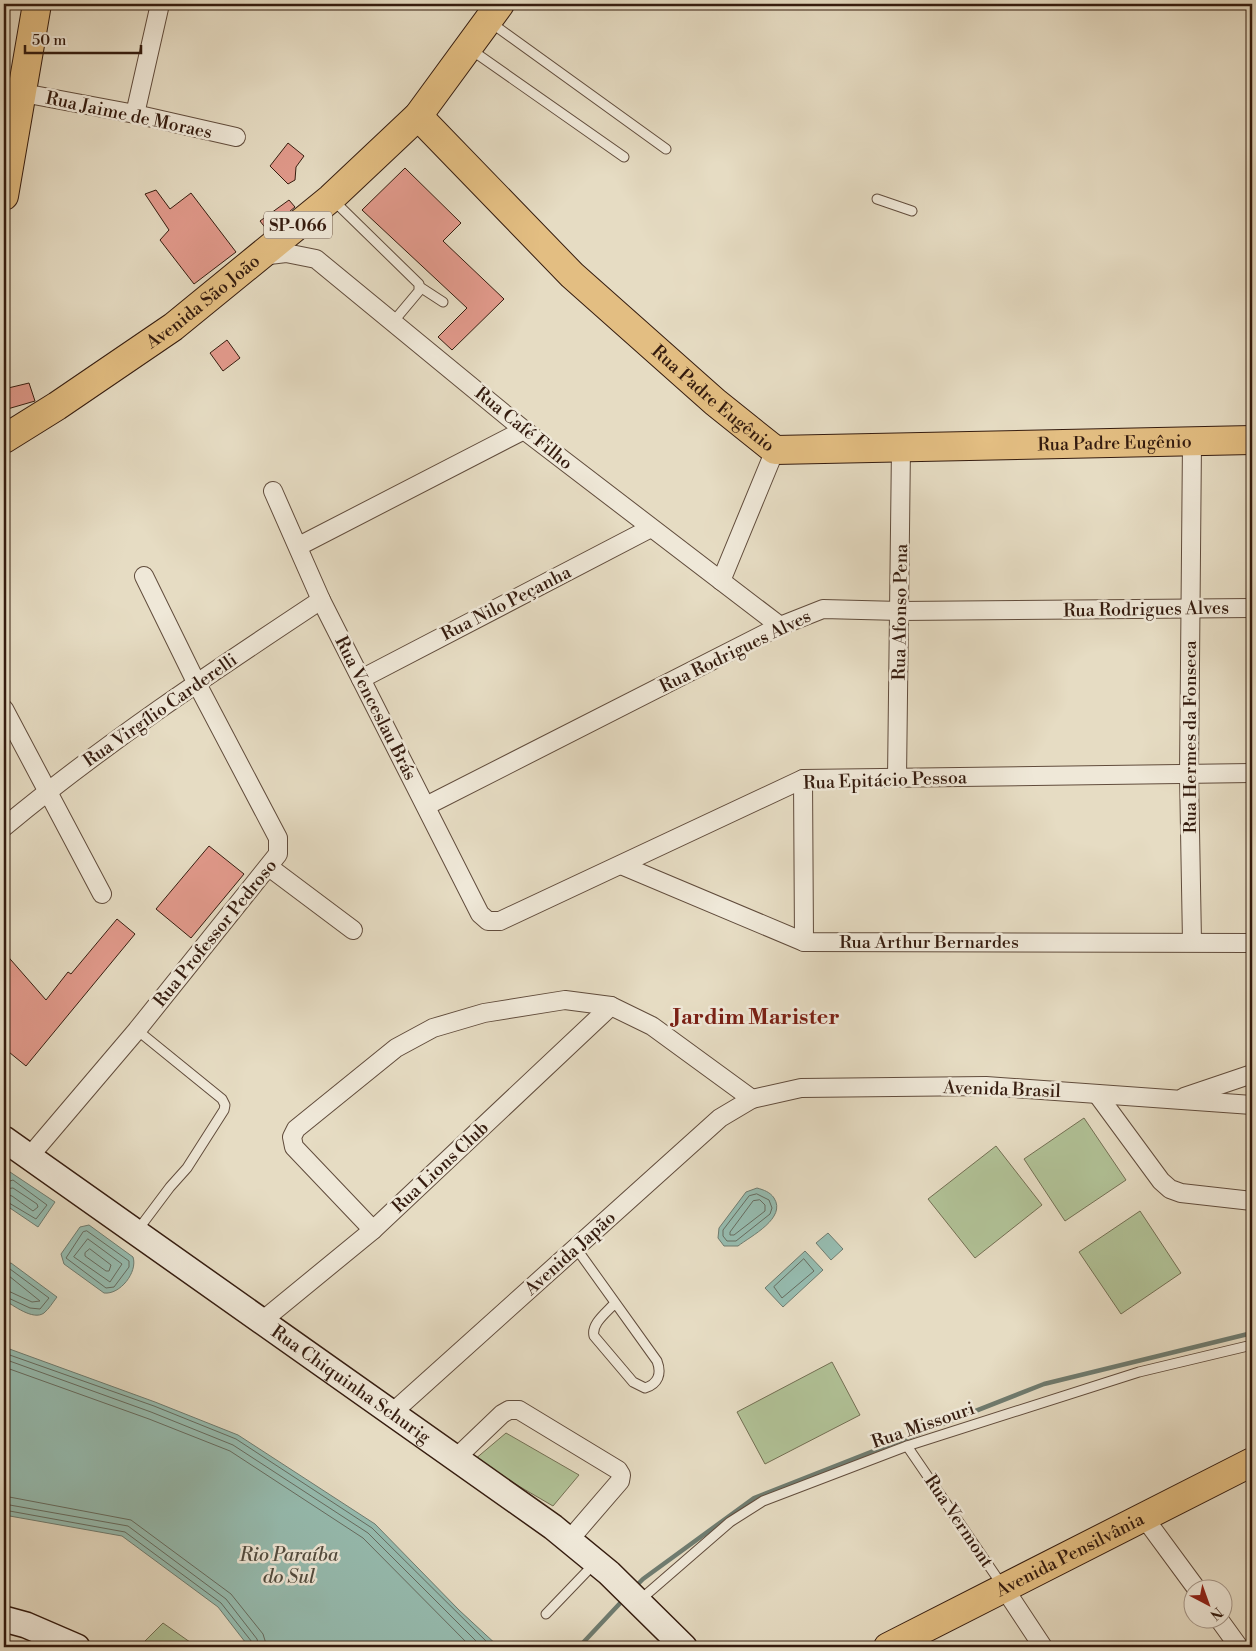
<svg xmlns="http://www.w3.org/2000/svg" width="1256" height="1651" viewBox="0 0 1256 1651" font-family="'Libre Bodoni',serif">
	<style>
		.green { fill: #b1c297; stroke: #736f53 }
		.water { fill: #96bcb0; stroke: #6f7c70 }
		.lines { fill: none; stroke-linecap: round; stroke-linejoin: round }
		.shore { stroke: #666c60; stroke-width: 1 }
		.stream { stroke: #6f7c70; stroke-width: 4.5 }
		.building { fill: #e29a8c; stroke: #351c0f }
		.lane-casing { stroke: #614c3c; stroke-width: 11 }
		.street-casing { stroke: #614c3c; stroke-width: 20 }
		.secondary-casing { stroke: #351c0f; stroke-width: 28 }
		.primary-casing { stroke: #351c0f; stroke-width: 30 }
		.lane { stroke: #efe8d8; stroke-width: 9 }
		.street { stroke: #efe8d8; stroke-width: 18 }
		.secondary { stroke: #efe8d8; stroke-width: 25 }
		.primary { stroke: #e3be82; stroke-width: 28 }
		.labels { text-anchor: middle; stroke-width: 5; stroke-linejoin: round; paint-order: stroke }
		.shield { fill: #efe8d8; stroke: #6d594b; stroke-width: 1 }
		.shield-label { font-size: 16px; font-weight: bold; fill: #351c0f }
		.street-label { font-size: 18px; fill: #351c0f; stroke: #efe8d8 }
		.water-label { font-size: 19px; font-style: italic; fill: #524c3f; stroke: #efe8d8 }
		.district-label { font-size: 22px; font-weight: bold; fill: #7a1f14; stroke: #efe8d8 }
	</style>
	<rect width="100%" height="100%" fill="#e6dcc3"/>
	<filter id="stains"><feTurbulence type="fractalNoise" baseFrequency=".004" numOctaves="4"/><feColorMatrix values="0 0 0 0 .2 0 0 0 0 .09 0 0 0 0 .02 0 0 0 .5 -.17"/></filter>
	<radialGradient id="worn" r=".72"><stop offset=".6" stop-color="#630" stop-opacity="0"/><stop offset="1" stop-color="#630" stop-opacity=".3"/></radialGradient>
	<!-- green -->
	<g class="green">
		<path d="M1084,1118L1126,1180L1065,1221L1024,1159Z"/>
		<path d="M996,1146L1042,1205L975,1258L928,1199Z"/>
		<path d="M1140,1211L1181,1273L1121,1314L1079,1252Z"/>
		<path d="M832,1362L860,1415L765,1464L737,1412Z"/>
		<path d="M506,1433L579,1475L553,1506L474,1460Z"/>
		<path d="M163,1623L197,1647H139Z"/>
	</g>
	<!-- water -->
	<g class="water">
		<path d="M10,1172L55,1202L38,1227L4,1204V1181Z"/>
		<path d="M757,1188C764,1190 770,1192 774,1198C787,1218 751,1236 738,1246H724L718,1238L719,1228L746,1192Z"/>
		<path d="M89,1225L133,1257C138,1272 120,1295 104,1293L64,1264L61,1254L80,1227Z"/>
		<path d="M828,1233L843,1249L831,1260L816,1243Z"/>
		<path d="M805,1251L823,1270L783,1307L765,1288Z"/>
		<path d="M11,1263L57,1297C53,1302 49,1309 44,1313C33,1321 13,1305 4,1300V1265Z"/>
		<path d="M4,1347L155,1402L238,1435L375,1524L459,1610L499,1647H249L218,1607L122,1536L4,1515Z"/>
	</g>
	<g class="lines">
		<!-- shore -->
		<g class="shore">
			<path d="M4,1183L13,1180L47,1205L36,1219L4,1200"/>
			<path d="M4,1189L13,1188L37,1204L38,1207L33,1211L12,1196L4,1194"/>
			<path d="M757,1194L769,1200L772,1208L770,1214L736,1241H727L723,1236V1230L749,1196Z"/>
			<path d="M760,1200L765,1205V1211L734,1235H730V1232L753,1201Z"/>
			<path d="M87,1231L129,1261V1267L114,1287L106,1288L66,1258L83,1232Z"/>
			<path d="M88,1239L122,1264L110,1282L74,1257Z"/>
			<path d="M90,1249L111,1265L109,1271H106L85,1256V1253Z"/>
			<path d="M804,1259L814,1271L782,1298L774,1287Z"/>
			<path d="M4,1269H10L49,1298L40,1309L30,1308L4,1296"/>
			<path d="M4,1276H9L40,1301L32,1302L4,1289"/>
			<path d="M4,1353L154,1406L236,1439L372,1528L492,1647"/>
			<path d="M4,1359L151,1412L233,1445L368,1533L482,1647"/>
			<path d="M4,1367L149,1419L230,1451L363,1538L471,1647"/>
			<path d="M4,1496L131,1520L231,1594L263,1634L267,1647"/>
			<path d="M4,1504L128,1526L226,1599L257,1639L259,1647"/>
			<path d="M4,1510L125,1532L221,1603L252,1642L253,1647"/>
		</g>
		<!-- stream -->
		<g class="stream">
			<path d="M634,1588L643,1579L754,1498L1044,1384L1252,1333"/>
			<path d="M579,1647L624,1599"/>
		</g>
	</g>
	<!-- building -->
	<g class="building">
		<path d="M288,143L304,156L296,167L295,180L288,184L270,166Z"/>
		<path d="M405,168L461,223L443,241L504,299L452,350L438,337L467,308L362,210Z"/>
		<path d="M156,190L170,209L191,193L236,252L194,284L160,240L169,230L145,194Z"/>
		<path d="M289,200L295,207L267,230L260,221Z"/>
		<path d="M227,340L240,358L223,371L210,353Z"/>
		<path d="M29,383L35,401L4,410V389Z"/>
		<path d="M209,846L244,874L191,938L156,909Z"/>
		<path d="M117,919L135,934L26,1066L4,1048V952L46,1000L68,972L71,974Z"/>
	</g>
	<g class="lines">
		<!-- lane casing -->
		<g class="lane-casing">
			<g id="lane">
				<path d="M490,22L666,149"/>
				<path d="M470,49L624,157"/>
				<path d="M877,199L912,211"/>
				<path d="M333,200L419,284V291L393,322"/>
				<path d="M420,287L443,302"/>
				<path d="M137,1030L222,1099L225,1105L224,1110L187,1168L170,1187L137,1231"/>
				<path d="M576,1248L657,1361C662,1374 658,1384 645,1388L633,1382L594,1336C591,1324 606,1313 614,1304"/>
				<path d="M907,1446L1002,1585"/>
				<path d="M640,1600L730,1522L763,1501L907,1446L1139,1372L1252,1345"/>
				<path d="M546,1614L594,1564"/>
			</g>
		</g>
		<!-- street casing -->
		<g class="street-casing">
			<g id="street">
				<path d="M23,93L135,114L236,137"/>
				<path d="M135,114L160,4"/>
				<path d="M261,256L286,253L316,259L524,430L780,626"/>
				<path d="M1192,442L1189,774L1192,942"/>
				<path d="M273,491L321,600L480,914L488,921H500L803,779L1252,773"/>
				<path d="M299,546L524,430"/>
				<path d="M721,581L775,450"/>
				<path d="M361,679L651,528"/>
				<path d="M4,709L102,894"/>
				<path d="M897,778L901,447"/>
				<path d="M803,779L804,942"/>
				<path d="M426,806L780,626L823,609L900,611L1252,608"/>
				<path d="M4,827C104,744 212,672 321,600"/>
				<path d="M621,865L804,942L1252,943"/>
				<path d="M269,867L353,930"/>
				<path d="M1097,1094L1161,1181L1170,1189L1181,1193L1252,1201"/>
				<path d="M1184,1097L1252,1074"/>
				<path d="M29,1157L137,1030L278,854V838L196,682L144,576"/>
				<path d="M373,1230L294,1147L292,1137L296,1129L396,1048L433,1028L484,1013L565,1000L611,1006L652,1026L752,1099"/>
				<path d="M262,1321L373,1230L611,1006"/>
				<path d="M392,1413L720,1118L752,1099L801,1088L986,1086L1252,1105"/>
				<path d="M456,1458L502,1414L509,1410H519L618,1470L621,1475L620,1481L570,1539"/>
				<path d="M1143,1516L1196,1588"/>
				<path d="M1004,1588L1043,1647"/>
				<path d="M1218,1618L1239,1647"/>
			</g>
		</g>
		<!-- secondary casing -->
		<g class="secondary-casing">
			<g id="secondary">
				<path id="s1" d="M4,1139L553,1527L609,1573L684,1647"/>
				<path d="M4,1619L26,1625L77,1647"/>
			</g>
		</g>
		<!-- primary casing -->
		<g class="primary-casing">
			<g id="primary">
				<path id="s2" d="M418,116L572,275L715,402L775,450L1252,440"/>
				<path d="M4,196L37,4"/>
				<path id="s3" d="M4,439L57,406L173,327L331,198L418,116L500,4"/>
				<path id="s4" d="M888,1647L1252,1462"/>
			</g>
		</g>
		<!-- lane -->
		<use href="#lane" class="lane"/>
		<!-- street -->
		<use href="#street" class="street"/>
		<!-- secondary -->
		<use href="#secondary" class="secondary"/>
		<!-- primary -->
		<use href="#primary" class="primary"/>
	</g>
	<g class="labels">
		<!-- shield labels -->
		<rect class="shield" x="264" y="211.5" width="68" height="27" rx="4"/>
		<g class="shield-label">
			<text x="298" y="231">SP-066</text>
		</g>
		<!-- street labels -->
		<g class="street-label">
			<text transform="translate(129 115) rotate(12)" y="6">Rua Jaime de Moraes</text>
			<text dy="6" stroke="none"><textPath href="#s3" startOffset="242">Avenida São João</textPath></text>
			<text dy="6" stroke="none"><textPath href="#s2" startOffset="409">Rua Padre Eugênio</textPath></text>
			<text transform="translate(524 428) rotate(39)" y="6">Rua Café Filho</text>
			<text dy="6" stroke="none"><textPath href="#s2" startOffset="829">Rua Padre Eugênio</textPath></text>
			<text transform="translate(506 603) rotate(-27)" y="6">Rua Nilo Peçanha</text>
			<text transform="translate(1146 609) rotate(-1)" y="6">Rua Rodrigues Alves</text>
			<text transform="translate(900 612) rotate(-89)" y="6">Rua Afonso Pena</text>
			<text transform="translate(735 651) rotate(-26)" y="6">Rua Rodrigues Alves</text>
			<text transform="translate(376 708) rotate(63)" y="6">Rua Venceslau Brás</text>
			<text transform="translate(160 710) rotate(-35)" y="6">Rua Virgílio Carderelli</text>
			<text transform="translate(1190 737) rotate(-90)" y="6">Rua Hermes da Fonseca</text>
			<text transform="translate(885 780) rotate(-2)" y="6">Rua Epitácio Pessoa</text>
			<text transform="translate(215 933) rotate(-51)" y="6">Rua Professor Pedroso</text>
			<text x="929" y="948">Rua Arthur Bernardes</text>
			<text transform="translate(1002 1089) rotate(2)" y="6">Avenida Brasil</text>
			<text transform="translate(440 1167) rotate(-43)" y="6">Rua Lions Club</text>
			<text transform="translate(570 1253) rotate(-42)" y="6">Avenida Japão</text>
			<text dy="6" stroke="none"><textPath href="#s1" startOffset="425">Rua Chiquinha Schurig</textPath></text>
			<text transform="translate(923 1425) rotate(-19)" y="6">Rua Missouri</text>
			<text transform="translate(959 1521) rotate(56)" y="6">Rua Vermont</text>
			<text dy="6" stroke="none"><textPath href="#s4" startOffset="204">Avenida Pensilvânia</textPath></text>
		</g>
		<!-- water labels -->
		<g class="water-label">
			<text x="289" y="1561">Rio Paraíba<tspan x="289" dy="22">do Sul</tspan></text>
		</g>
		<!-- district labels -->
		<g class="district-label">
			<text x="756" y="1024">Jardim Marister</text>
		</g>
	</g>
	<!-- margin -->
	<rect width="1256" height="1651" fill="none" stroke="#e6dcc3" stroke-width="20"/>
	<rect x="5" y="5" width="1246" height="1641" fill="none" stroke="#351c0f" stroke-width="2.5"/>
	<rect x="10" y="10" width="1236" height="1631" fill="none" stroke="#351c0f"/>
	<!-- north arrow -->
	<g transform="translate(1208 1604) rotate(139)"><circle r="24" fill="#efe8d8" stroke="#a59688"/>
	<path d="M0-4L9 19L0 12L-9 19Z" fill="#8f2418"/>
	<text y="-8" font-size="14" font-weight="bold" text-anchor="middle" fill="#351c0f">N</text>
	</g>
	<!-- scale -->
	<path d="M25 45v8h116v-8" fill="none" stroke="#351c0f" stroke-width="2.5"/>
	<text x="32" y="45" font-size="15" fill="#351c0f" stroke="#efe8d8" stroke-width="4" paint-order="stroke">50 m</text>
	<rect width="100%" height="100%" filter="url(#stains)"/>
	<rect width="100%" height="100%" fill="url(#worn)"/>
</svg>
